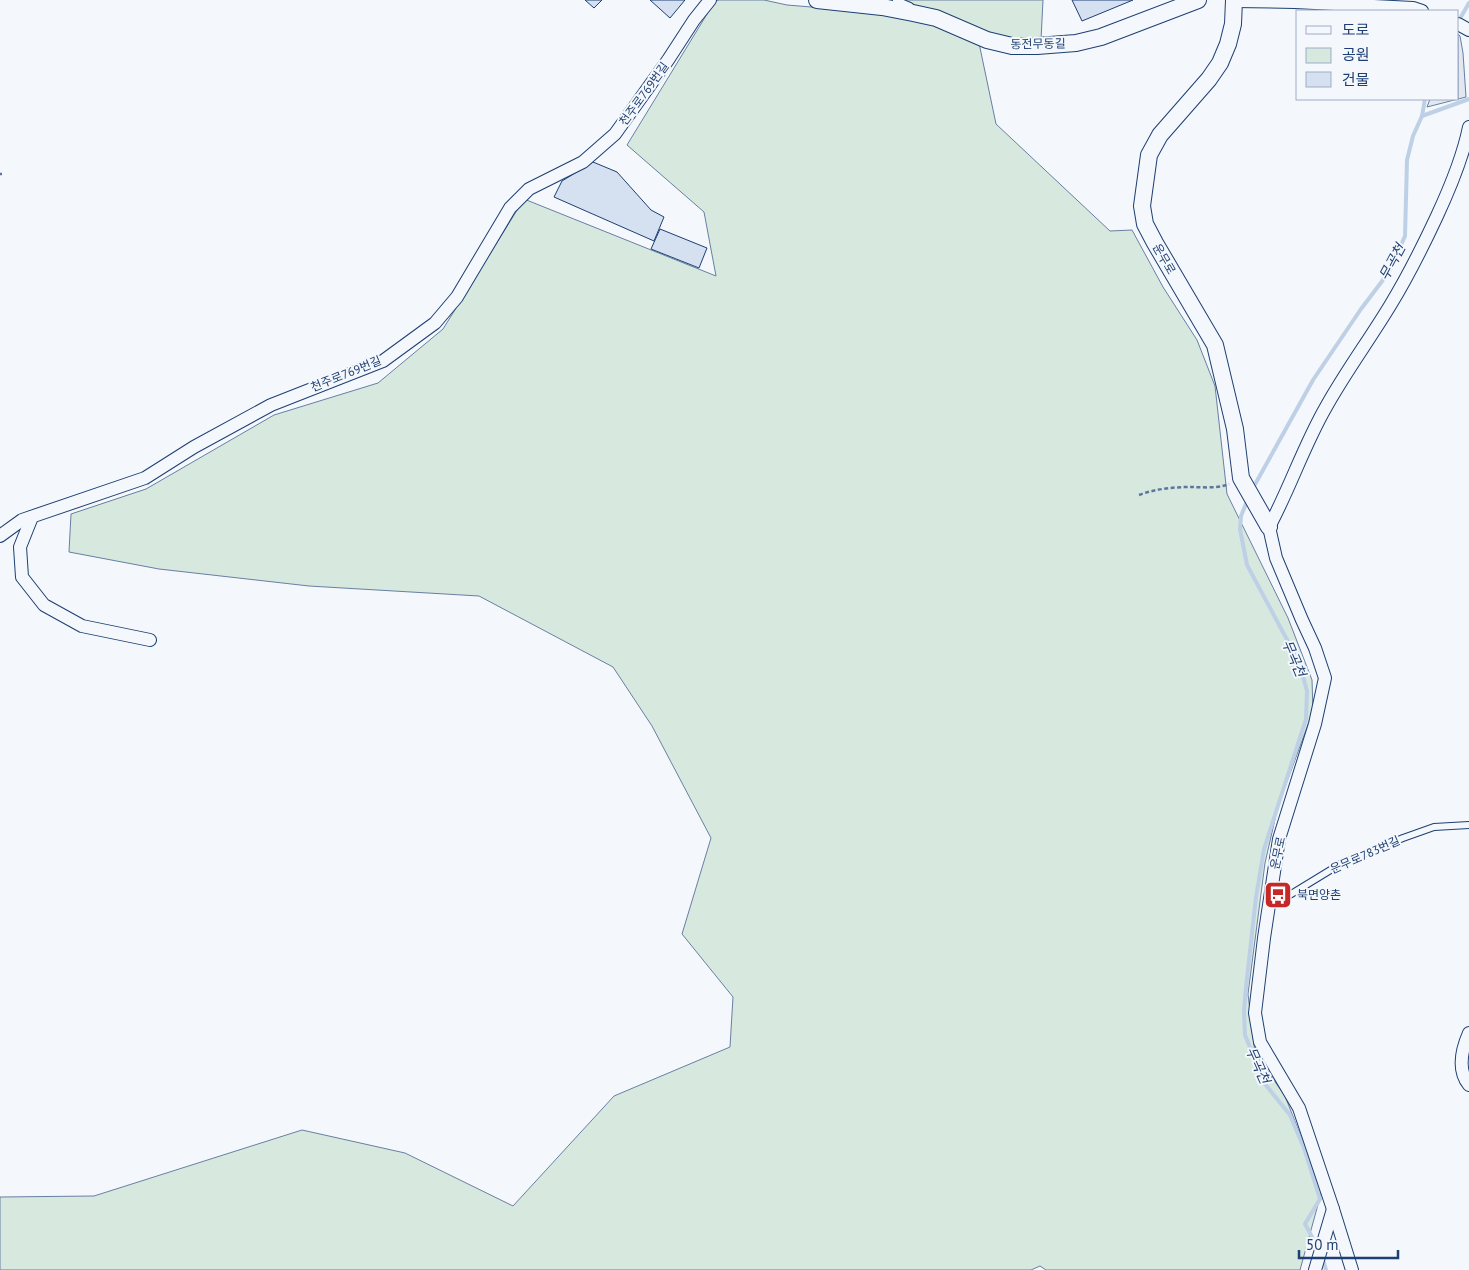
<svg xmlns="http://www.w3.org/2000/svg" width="1469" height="1270" viewBox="0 0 1469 1270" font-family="'PT Sans','Noto Sans KR',sans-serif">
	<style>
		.green { fill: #d7e8df; stroke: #687fa3 }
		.parking { fill: #e3e8f0; stroke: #687fa3 }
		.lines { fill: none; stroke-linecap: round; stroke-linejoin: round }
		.stream { stroke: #bed0e5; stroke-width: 4 }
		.building { fill: #d5e0f0; stroke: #1d3f73 }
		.lane-casing { stroke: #1d3f73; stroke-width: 8 }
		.street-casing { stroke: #1d3f73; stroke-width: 14 }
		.secondary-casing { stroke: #1d3f73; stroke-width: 18 }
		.path { stroke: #5e769c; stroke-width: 2.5; stroke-dasharray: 4 2.5; stroke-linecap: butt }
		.lane { stroke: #f4f7fb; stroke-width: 6 }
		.street { stroke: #f4f7fb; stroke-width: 12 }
		.secondary { stroke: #f4f7fb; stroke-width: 16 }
		.labels { text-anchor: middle; stroke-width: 4; stroke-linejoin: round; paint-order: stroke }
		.street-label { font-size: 12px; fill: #1d3f73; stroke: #f4f7fb }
		.poi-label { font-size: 12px; fill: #1d3f73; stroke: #f4f7fb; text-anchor: start }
		.water-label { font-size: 14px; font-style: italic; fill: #1d3f73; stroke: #f4f7fb }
	</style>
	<rect width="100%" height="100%" fill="#f4f7fb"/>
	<!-- green -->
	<g class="green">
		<path d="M719,0H764L787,5L884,13L936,24L979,43L996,124L1110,231L1132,230L1163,287L1197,340L1215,386L1227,494L1288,618L1312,680L1313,711L1278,806L1265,863L1248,994L1255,1053L1285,1096L1322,1190L1300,1270H1046L1040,1266L1031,1270H0V1197L94,1196L302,1130L405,1153L513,1206L614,1096L730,1047L733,997L682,934L711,838L652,726L613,667L479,596L309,586L159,569L69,552L71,514L146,489L274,415L378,383L443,329L524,199L716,276L704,212L627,145L715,1Z"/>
		<path d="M864,0H1043L1041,40H1011Z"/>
	</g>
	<!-- parking -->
	<path class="parking" d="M1458,34L1460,36L1463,53L1466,97L1427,107L1430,99H1458Z"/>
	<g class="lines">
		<!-- stream -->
		<g class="stream">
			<path d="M1458,22L1469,3"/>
			<path d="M1422,116L1469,99"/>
			<path d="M1253,488L1313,380L1361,309L1389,272L1405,236L1407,160L1413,136L1422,116L1425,99"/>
			<path d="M1248,499L1241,516L1240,529L1247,565L1299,662L1307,691L1306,719L1264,849L1256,897L1246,987L1244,1011L1245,1035L1265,1084L1290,1115L1304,1148L1320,1199L1305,1224L1318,1248"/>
			<path d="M1322,1256L1326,1270"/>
		</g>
	</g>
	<!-- building -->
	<g class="building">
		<path d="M585,0H602L594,8Z"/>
		<path d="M650,0H685L670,18Z"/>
		<path d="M1072,0H1133L1082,21Z"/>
		<path d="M593,162L617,172L651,210L664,217L654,241L554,197L562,181Z"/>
		<path d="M660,229L707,248L699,268L651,249Z"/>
	</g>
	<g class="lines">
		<!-- lane casing -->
		<g class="lane-casing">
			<g id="lane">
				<path d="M896,0L910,6"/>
				<path d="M1270,907L1342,863L1403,838L1434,827L1469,825"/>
			</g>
		</g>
		<!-- street casing -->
		<g class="street-casing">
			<g id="street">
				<path d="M1234,1L1295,2L1413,8L1422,11"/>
				<path d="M1458,24L1469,30"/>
				<path d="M32,517L20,547L22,577L44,605L82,626L150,640"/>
				<path d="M0,536L22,520L145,478L194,447L271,405L383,361L435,323L457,297L510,208L529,189L583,162L615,134L668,60L694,20L710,0"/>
				<path d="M1469,1033C1462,1049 1457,1070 1469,1085"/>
				<path d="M1315,1270L1333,1209"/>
				<path d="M1352,1270L1333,1209L1299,1108L1260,1042L1255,1013L1264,938L1279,839L1315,724L1325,678L1315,648L1302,620L1276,558L1269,527C1290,488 1304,445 1326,407C1346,371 1370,339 1391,304C1408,276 1423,246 1437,216C1450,188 1463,157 1469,127"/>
			</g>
		</g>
		<!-- secondary casing -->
		<g class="secondary-casing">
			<g id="secondary">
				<path d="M817,0L882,7L913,13L936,18L987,40L1012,46H1037L1076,43L1101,37L1198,0"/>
				<path d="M1234,0L1233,24L1228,44L1220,63L1209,79L1160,135L1149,155L1142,206L1145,224L1155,243L1215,345L1235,429L1241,478L1269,527"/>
			</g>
		</g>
		<!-- path -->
		<g class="path">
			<path d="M0,174H2"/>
			<path d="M1139,495C1155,489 1173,487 1190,487C1202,487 1217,489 1229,484"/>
		</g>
		<!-- lane -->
		<use href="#lane" class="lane"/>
		<!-- street -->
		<use href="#street" class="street"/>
		<!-- secondary -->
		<use href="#secondary" class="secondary"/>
	</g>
	<!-- icons -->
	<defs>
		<g id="bus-square" transform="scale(1.4375)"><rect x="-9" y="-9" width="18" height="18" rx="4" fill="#c62828" stroke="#f4f7fb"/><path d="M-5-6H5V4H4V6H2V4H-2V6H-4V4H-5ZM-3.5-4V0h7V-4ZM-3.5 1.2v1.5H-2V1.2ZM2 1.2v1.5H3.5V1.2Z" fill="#fff"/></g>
	</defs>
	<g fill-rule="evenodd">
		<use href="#bus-square" x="1278" y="895"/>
	</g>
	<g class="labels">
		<!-- street labels -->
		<g class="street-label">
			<text transform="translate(1038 44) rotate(-1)" y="4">동전무동길</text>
			<text transform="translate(644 94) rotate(-54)" y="4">천주로769번길</text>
			<text transform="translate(1164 259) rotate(60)" y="4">운무로</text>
			<text transform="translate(346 374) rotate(-22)" y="4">천주로769번길</text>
			<text transform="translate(1278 853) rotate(-78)" y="4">운무로</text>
			<text transform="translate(1365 855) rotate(-24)" y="4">운무로783번길</text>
		</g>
		<!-- poi labels -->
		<g class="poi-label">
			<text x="1297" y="899">북면양촌</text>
		</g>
		<!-- water labels -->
		<g class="water-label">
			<text transform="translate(1392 262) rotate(-62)" y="5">무곡천</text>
			<text transform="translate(1294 658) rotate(67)" y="5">무곡천</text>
			<text transform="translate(1258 1065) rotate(66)" y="5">무곡천</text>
		</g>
	</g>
	<!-- legend -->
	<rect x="1296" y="10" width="162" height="90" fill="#f4f7fb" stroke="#9eadc5"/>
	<rect x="1306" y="26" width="25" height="8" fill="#f4f7fb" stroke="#9eadc5"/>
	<text x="1342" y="35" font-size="15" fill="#1d3f73">도로</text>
	<rect x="1306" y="48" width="25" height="15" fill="#d7e8df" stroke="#9eadc5"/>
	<text x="1342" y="60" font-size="15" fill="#1d3f73">공원</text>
	<rect x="1306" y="72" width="25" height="15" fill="#d5e0f0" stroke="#9eadc5"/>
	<text x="1342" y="85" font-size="15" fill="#1d3f73">건물</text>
	<!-- scale -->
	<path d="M1299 1250v8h99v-8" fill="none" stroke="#1d3f73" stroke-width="2.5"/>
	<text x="1306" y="1250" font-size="15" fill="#1d3f73" stroke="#f4f7fb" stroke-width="4" paint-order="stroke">50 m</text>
</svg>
